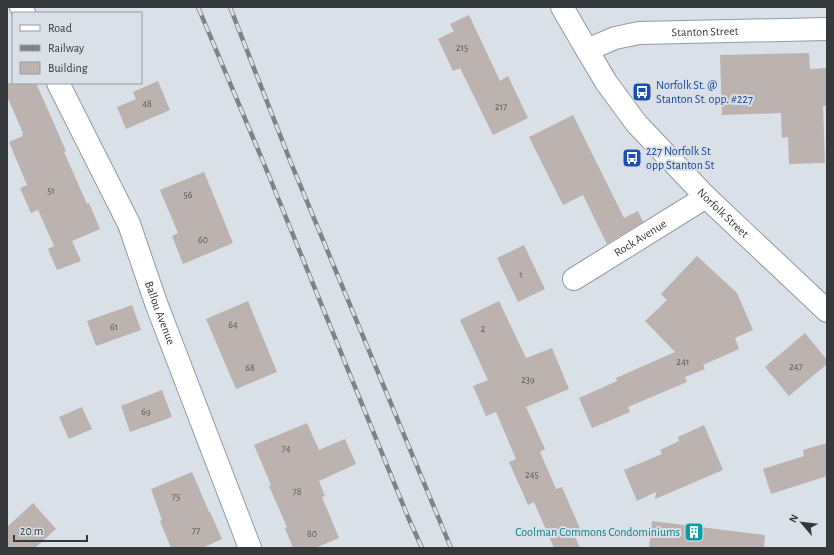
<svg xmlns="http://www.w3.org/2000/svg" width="834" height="555" viewBox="0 0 834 555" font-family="'Alegreya Sans',sans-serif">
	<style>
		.building { fill: #bcb2af }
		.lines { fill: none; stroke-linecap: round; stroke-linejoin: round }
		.minor-casing { stroke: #949ba1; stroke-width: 24 }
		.secondary-casing { stroke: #949ba1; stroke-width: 24 }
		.minor { stroke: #fff; stroke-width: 22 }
		.secondary { stroke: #fff; stroke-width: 22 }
		.rail-casing { stroke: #7e8387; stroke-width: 4.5 }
		.rail { stroke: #d9e0e7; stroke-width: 3; stroke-dasharray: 9; stroke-linecap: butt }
		.labels { text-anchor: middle; stroke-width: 4; stroke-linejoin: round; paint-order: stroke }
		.number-label { font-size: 10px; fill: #585758 }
		.street-label { font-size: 12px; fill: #36393b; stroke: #d9e0e7 }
		.transit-label { font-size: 12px; fill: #164399; stroke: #d9e0e7; text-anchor: start }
		.culture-label { font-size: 12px; fill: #0d838f; stroke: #d9e0e7; text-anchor: end }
	</style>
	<rect width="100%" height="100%" fill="#d9e0e7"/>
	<!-- building -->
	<g class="building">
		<path d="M469,15L500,81L508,76L528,118L493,135L460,68L453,71L438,39L454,31L450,24Z"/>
		<path d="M809,53L810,69L827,68V106H823L825,163L789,164L788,137L782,138L781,113L722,115L720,55Z"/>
		<path d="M158,81L170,110L126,129L117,107L136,99L133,92Z"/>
		<path d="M7,83H36L66,151L64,152L87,204L89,203L100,229L72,241L81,261L57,270L48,249L54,246L38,210L31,213L20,188L27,185L9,142L23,136L22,133H23L7,96Z"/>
		<path d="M573,115L624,218L638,211L643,222L607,244L583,195L563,205L529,137Z"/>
		<path d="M204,172L233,243L183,264L172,236L178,233L160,190Z"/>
		<path d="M524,245L545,289L518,302L497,258Z"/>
		<path d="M697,256L737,293L753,330L735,338L739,349L703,365L705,369L685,377L687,382L628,407L630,412L592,428L579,398L617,381L616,378L675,352L645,321L667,300L661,294Z"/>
		<path d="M248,301L277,372L236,389L206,319Z"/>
		<path d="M499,301L526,358L552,348L569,389L526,407L545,449L540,452L556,489L562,487L581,531L574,534L580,548H554L534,502L528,505L509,462L516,459L496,412L486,416L473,386L488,380L460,320Z"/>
		<path d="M132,305L141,330L96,346L87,321Z"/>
		<path d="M805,333L827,360V364L789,396L765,367Z"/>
		<path d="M162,390L172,417L130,432L121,406Z"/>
		<path d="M82,407L92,429L69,439L59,417Z"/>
		<path d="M307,423L319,450L345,439L356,464L319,481L325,496L322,497L339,538L315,548H293L285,528L287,527L269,486L271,485L254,445Z"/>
		<path d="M704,425L723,470L655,499L656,492L637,501L624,470L662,454L660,450L679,441L678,437Z"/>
		<path d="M827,443V476L771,494L763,469L804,456L803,450Z"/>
		<path d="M192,472L209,512H210L222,539L202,548H171L160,521L162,520L151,489Z"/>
		<path d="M33,503L56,529L35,548H7V527Z"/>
		<path d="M652,521L765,535L764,548H649Z"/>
	</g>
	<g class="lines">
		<!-- minor casing -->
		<g class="minor-casing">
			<g id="minor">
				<path d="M21,7L24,13"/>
				<path id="s1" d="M587,50L615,38L639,33L827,29"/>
				<path id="s2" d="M58,83L129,224L156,303L250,548"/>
				<path id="s3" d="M574,279L706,197"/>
			</g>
		</g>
		<!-- secondary casing -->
		<g class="secondary-casing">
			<g id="secondary">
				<path id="s4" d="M562,7L587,50L606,82L636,123L706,197L827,311"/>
			</g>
		</g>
		<!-- minor -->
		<use href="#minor" class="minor"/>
		<!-- secondary -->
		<use href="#secondary" class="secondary"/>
		<!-- rail casing -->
		<g class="rail-casing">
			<g id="rail">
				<path d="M198,7L267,171L408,517L422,548"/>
				<path d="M230,7L291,163L451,548"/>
			</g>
		</g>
		<!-- rail -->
		<use href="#rail" class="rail"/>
	</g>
	<!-- icons -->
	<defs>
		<g id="bus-square" transform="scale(1)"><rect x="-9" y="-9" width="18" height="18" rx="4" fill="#1a4fb4" stroke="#d9e0e7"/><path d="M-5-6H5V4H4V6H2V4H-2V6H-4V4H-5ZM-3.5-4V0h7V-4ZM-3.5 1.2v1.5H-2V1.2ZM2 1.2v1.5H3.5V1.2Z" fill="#fff"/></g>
		<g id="building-square" transform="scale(1)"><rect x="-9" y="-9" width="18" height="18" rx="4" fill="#0f9aa8" stroke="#d9e0e7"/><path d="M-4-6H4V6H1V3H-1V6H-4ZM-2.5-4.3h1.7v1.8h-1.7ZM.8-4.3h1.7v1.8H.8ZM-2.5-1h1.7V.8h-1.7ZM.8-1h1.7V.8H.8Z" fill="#fff"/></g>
	</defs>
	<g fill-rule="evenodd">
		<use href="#bus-square" x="642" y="92"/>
		<use href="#bus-square" x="632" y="158"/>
		<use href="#building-square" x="694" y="532"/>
	</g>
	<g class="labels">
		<!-- number labels -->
		<g class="number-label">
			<text x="462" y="51">215</text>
			<text x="147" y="107">48</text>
			<text x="501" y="110">217</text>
			<text x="51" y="194">51</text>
			<text x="188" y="198">56</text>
			<text x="203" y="243">60</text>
			<text x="521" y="278">1</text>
			<text x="233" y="328">64</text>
			<text x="114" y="330">61</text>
			<text x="483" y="332">2</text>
			<text x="683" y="365">241</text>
			<text x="796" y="370">247</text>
			<text x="250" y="371">68</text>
			<text x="528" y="383">239</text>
			<text x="146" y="415">69</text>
			<text x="286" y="452">74</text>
			<text x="532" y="478">245</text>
			<text x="297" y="495">78</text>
			<text x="176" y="500">75</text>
			<text x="196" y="534">77</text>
			<text x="312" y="537">80</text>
		</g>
		<!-- street labels -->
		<g class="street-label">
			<text dy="4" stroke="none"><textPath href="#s1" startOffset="121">Stanton Street</textPath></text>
			<text dy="4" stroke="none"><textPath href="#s4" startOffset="263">Norfolk Street</textPath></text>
			<text dy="4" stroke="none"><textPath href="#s3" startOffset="78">Rock Avenue</textPath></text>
			<text dy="4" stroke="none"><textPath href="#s2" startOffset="252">Ballou Avenue</textPath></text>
		</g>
		<!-- transit labels -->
		<g class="transit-label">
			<text x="656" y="89">Norfolk St. @<tspan x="656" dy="14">Stanton St. opp. #227</tspan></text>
			<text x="646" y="155">227 Norfolk St<tspan x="646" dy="14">opp Stanton St</tspan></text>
		</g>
		<!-- culture labels -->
		<g class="culture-label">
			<text x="680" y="536">Coolman Commons Condominiums</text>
		</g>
	</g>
	<!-- border -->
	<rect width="834" height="555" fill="none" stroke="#36393b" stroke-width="16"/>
	<!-- legend -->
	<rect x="12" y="12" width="130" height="72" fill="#d9e0e7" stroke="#989da2"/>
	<rect x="20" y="25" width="20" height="6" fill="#ffffff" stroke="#989da2"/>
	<text x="48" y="32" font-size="12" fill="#36393b">Road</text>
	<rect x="20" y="45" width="20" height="6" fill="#7e8387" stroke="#989da2"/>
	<text x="48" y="52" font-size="12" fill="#36393b">Railway</text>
	<rect x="20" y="62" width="20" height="12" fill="#bcb2af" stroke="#989da2"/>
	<text x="48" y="72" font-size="12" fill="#36393b">Building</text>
	<!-- north arrow -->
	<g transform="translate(802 523) rotate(298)" stroke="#d9e0e7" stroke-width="3" paint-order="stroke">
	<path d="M0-3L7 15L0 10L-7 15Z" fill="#36393b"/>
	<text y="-6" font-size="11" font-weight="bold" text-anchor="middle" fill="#36393b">N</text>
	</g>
	<!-- scale -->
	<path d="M14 535v6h73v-6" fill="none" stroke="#36393b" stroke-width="2"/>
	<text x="20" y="535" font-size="12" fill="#36393b" stroke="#d9e0e7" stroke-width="3" paint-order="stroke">20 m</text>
</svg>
